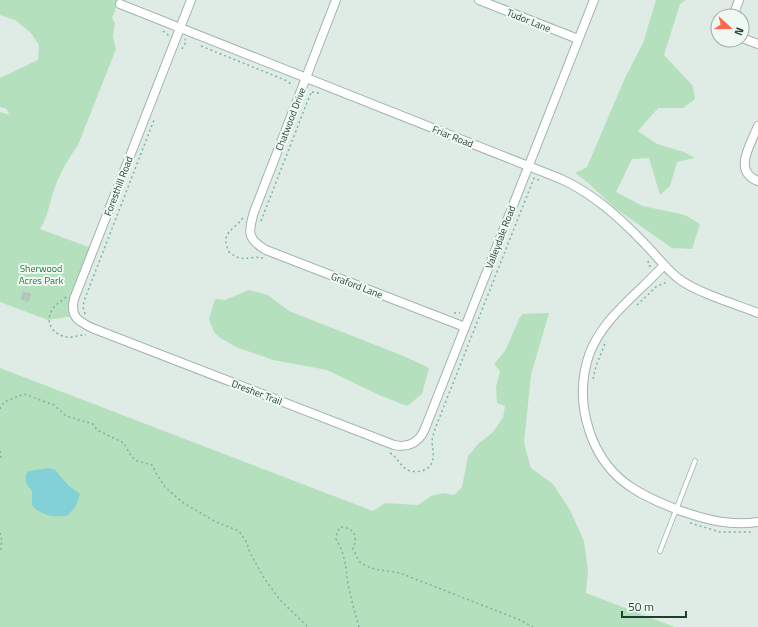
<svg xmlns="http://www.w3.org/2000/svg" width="758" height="627" viewBox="0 0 758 627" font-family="'Titillium Web',sans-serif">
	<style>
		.green { fill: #b5e0bd }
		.water { fill: #81d1d7 }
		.building { fill: #b4c7be; stroke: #b1c6bb }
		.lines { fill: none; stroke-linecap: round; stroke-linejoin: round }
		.lane-casing { stroke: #a1b4ac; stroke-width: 5.5 }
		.street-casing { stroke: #a1b4ac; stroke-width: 10 }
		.path { stroke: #7cb39d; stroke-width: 1.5; stroke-dasharray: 2 3; stroke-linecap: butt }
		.lane { stroke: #fff; stroke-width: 4 }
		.street { stroke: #fff; stroke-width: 8 }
		.labels { text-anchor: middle; stroke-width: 4; stroke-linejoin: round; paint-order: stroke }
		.street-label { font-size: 10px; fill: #1e3e33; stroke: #f0f8f3 }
		.park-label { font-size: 10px; fill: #24793e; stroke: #f0f8f3 }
	</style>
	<rect width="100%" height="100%" fill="#dfece5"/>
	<!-- green -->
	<g class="green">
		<path d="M0,0H119L112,18L115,23L113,37L116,49L78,145C69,157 62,170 56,184C50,199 49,215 40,229L94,249L74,299V316L48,320L0,302V112L9,115L7,109L0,107V78L38,60L39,45L31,33L15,20L0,15Z"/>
		<path d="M656,0H686L680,4L664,55L693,86L695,99L683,108H658L638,131L657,144L684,152L695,158L677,162L670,186L660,195L649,158L632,159L616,192L643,206L685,215L700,224L692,249L672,248L615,208L587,182L575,173L587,167L625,78L643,43Z"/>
		<path d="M249,290L268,295L289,311L406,357L429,368L422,394L407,406L379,395L327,370L273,360L236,347L219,337L214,332L209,319L215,299L225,300Z"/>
		<path d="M549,313L531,375L524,443L531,468L553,484L570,510L584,541L588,571L586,593L675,627H0V368L373,511L385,503L418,505L431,496L443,493L454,495L462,487L468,456L478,444L492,433L503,418L505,406L497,403L496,387L500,371L494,364L505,351L520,317L523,314Z"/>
	</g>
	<!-- water -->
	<path class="water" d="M49,468L55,470L69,486L80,494L76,506L67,516C53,517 41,516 32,505V491C27,485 25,482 26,474L29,471Z"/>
	<!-- building -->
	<path class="building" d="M23,292L31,294L28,302L21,299Z"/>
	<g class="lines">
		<!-- lane casing -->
		<g class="lane-casing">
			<path id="lane" d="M660,551L695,461"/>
		</g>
		<!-- street casing -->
		<g class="street-casing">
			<g id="street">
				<path d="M191,0L74,299C70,317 78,321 92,328L394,445C407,448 418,443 424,431L594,0"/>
				<path d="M336,0L254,212C248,232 247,239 266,250L465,327"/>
				<path d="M479,0L578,39"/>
				<path d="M120,4L561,179C594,194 620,218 645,244C656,255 666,269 679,279C698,293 735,304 758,313"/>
				<path d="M733,16L739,0"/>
				<path d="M742,38L758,44"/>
				<path d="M758,126C751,144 732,171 758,181"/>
				<path d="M664,265C638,294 603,317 589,355C573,403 590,462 634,489C648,498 665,505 681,511C707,520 730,526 758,522"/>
			</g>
		</g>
		<!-- path -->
		<g class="path">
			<path d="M163,31L168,35H169"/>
			<path d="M201,46L285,80L293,85"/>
			<path d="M182,49L186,42L185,39"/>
			<path d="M312,92L319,93"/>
			<path d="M243,218C233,231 220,232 229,252C244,264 247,255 263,258"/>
			<path d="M261,221L308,100L312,91"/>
			<path d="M648,261L649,266H652"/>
			<path d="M66,297C61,302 55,304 52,310C44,323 54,336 68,337C74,338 80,334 86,335"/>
			<path d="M637,305L657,286L665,283V279"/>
			<path d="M454,313H460"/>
			<path d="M85,314L83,307L84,301L154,120"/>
			<path d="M593,379L596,366L606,341"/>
			<path d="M0,409L4,402L24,394L54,405L66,416L93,424L97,430L124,443L131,456L137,461L152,465L157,475L165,487L182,502L216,522L239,531L247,543L250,553L264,578L280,600L308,627"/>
			<path d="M0,451L1,459L0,460"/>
			<path d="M390,453C397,457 399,464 406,469C410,472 416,472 421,471C437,467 433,453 432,442C432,438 434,433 435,429L534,178L541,181"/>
			<path d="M690,523L720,532H752"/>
			<path d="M0,533C2,538 2,547 0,553"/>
			<path d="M359,627C355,613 351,599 348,584C345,566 346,556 336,539L337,533L340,527C355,528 358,536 353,549C355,552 357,558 359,561C369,571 387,570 400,573L520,620L533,627"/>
		</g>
		<!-- lane -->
		<use href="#lane" class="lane"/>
		<!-- street -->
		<use href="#street" class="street"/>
	</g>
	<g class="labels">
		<!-- street labels -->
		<g class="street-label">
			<text transform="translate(529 20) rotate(22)" y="4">Tudor Lane</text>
			<text transform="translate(290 119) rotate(-69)" y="4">Chatwood Drive</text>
			<text transform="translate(453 136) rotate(22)" y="4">Friar Road</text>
			<text transform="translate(118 186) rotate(-69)" y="4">Foresthill Road</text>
			<text transform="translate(500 237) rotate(-69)" y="4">Valleydale Road</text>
			<text transform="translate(357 285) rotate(21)" y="4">Graford Lane</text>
			<text transform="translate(257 392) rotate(21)" y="4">Dresher Trail</text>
		</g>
		<!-- park labels -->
		<g class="park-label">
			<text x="41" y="272">Sherwood<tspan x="41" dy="12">Acres Park</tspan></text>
		</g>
	</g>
	<!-- north arrow -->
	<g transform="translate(730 28) rotate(111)"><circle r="19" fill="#f0f8f3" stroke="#9caea6"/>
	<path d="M0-3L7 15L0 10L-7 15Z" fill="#ff674a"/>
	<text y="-6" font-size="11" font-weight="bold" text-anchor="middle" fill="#1e3e33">N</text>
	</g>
	<!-- scale -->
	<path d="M622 611v6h64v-6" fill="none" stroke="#1e3e33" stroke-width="2"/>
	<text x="628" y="611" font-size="12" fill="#1e3e33" stroke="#f0f8f3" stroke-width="3" paint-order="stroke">50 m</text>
</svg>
